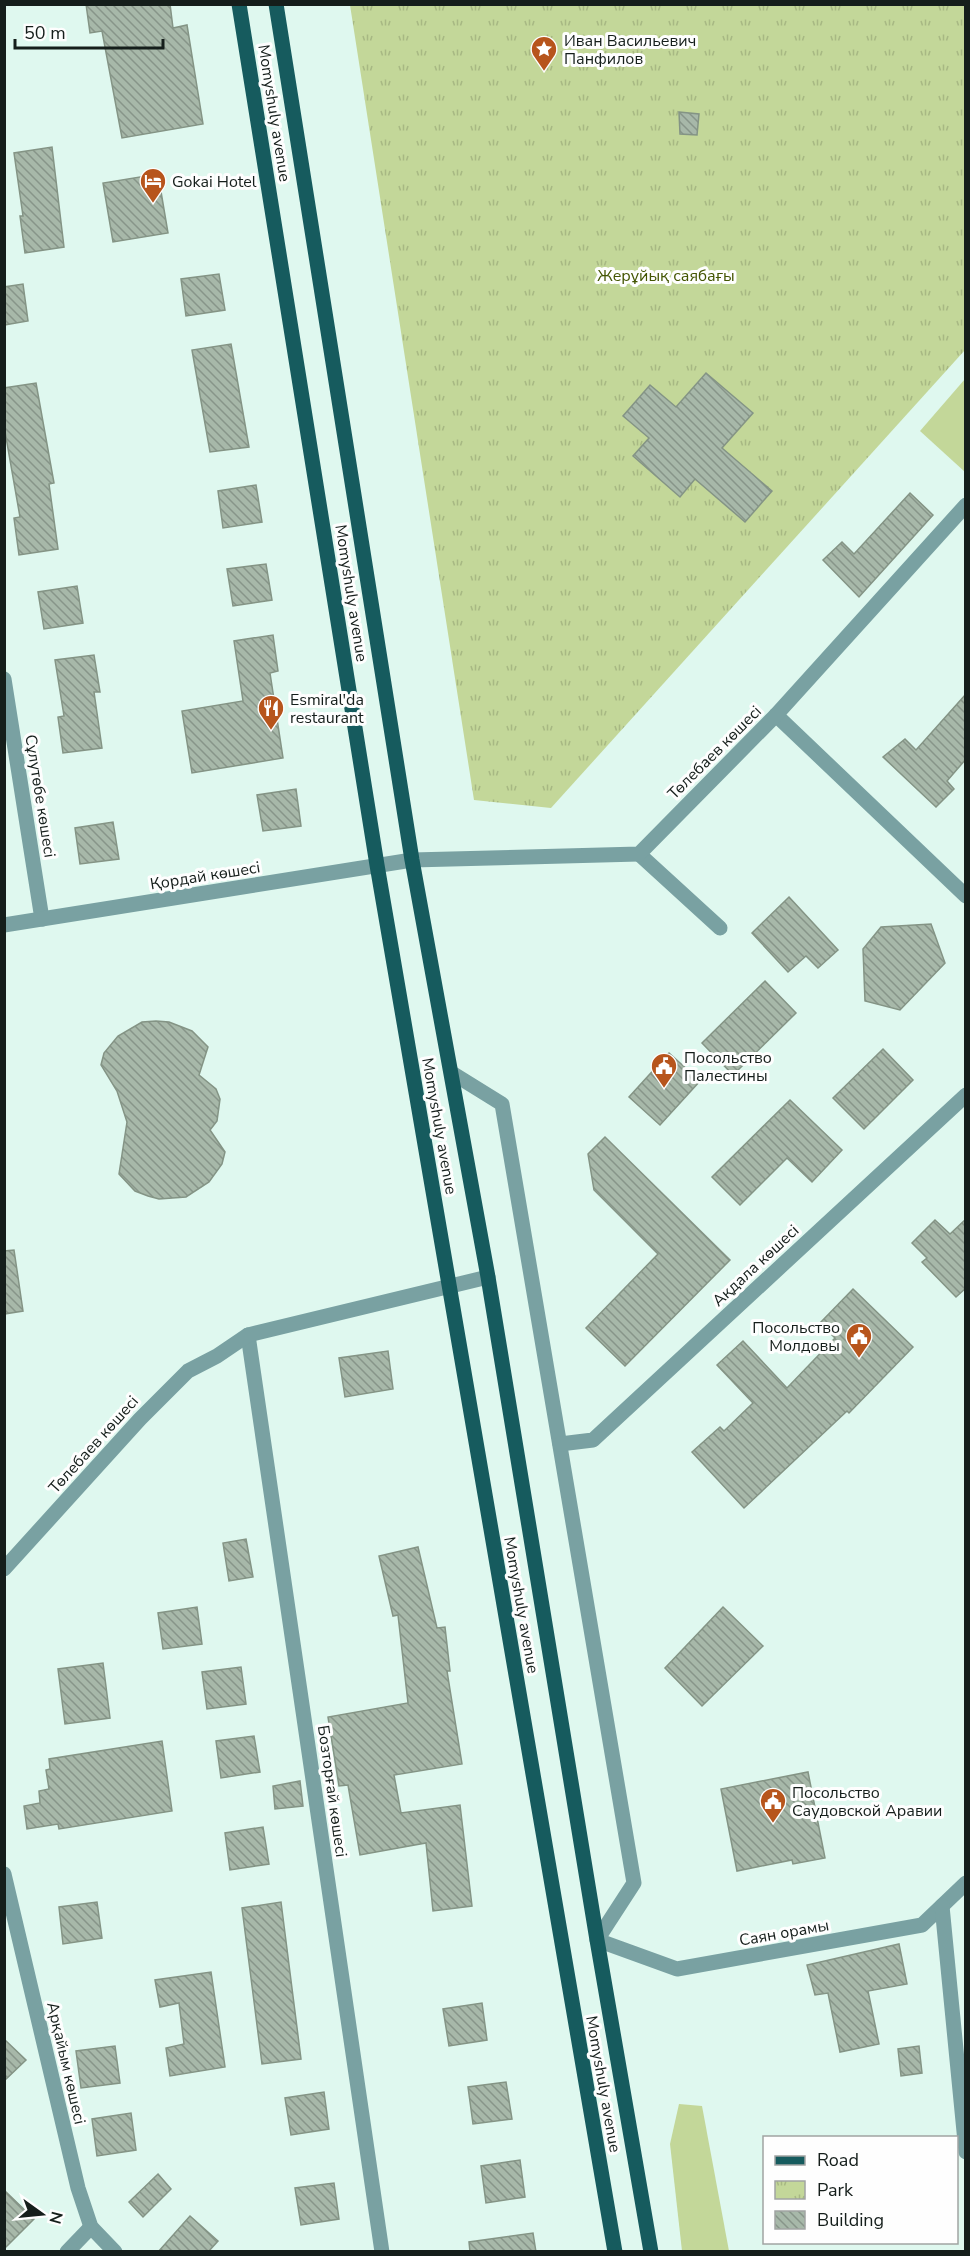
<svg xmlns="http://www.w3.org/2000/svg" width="970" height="2256" viewBox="0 0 970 2256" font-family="'Nunito Sans',sans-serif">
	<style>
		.grass { fill: #c3d799 }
		.park { fill: url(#park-tufts) }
		.building { fill: url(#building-back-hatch); stroke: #849485; stroke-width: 1.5 }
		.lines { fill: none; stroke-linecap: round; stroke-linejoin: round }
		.minor { stroke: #79a1a2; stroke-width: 15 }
		.major { stroke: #165b5e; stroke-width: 15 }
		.labels { text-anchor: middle; stroke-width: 6; stroke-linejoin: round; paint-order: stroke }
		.poi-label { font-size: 16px; fill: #151e1b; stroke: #fefefe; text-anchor: start }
		.street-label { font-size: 16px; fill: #151e1b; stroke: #fefefe }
		.park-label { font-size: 16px; fill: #435502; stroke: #fefefe }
	</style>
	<defs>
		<pattern id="park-tufts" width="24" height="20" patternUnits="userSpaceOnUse" patternTransform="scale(1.5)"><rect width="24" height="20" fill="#c3d799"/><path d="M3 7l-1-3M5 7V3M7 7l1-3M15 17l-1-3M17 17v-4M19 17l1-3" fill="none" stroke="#a7b883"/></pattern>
		<pattern id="building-back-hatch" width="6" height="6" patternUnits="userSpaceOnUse" patternTransform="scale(1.5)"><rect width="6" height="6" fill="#a7b8a9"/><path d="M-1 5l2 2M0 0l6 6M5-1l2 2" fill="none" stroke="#879589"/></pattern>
	</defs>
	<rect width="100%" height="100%" fill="#dff8ef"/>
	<!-- grass -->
	<g class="grass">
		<path d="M965,379V472L920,431Z"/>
		<path d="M679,2104L702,2106L729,2251H682L670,2144Z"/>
	</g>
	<!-- park -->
	<path class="park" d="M350,5H965V350L551,808L474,800Z"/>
	<!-- building -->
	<g class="building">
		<path d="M86,4H170L173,28L187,25L203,124L122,138L102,31L90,33Z"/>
		<path d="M679,112L699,114L697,135L680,134Z"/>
		<path d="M52,147L64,247L25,253L20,216H23L14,153Z"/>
		<path d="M158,174L168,233L113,242L103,183Z"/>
		<path d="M219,274L225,310L186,316L181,279Z"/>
		<path d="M23,284L28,321L4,325V287Z"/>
		<path d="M231,344L249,447L210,452L192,350Z"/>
		<path d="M706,373L753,413L722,448L772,491L745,522L695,479L680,497L633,456L649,438L623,416L650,385L676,407Z"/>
		<path d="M36,383L54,483L49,484L58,549L19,555L14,518L20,517L4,426V388Z"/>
		<path d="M256,485L262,522L223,528L218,491Z"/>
		<path d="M910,493L933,515L859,597L823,560L842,542L854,554Z"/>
		<path d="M266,564L272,600L233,606L227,569Z"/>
		<path d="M77,586L83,623L44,629L38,592Z"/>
		<path d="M273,635L278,671L270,673L283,758L192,773L182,711L243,701L234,641Z"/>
		<path d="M94,655L100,692H94L102,748L63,753L58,717L64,716L55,660Z"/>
		<path d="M966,694V759L947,781L954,789L936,807L883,757L905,739L916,750Z"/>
		<path d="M296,789L301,826L263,831L257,795Z"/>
		<path d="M113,822L119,859L80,864L75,828Z"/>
		<path d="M789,897L838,950L818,968L806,956L788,972L752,933Z"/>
		<path d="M931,924L945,963L900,1010L865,1001L863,949L881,927Z"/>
		<path d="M765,981L796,1013L733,1075L702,1043Z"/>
		<path d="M156,1021L169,1022L192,1031L208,1047L199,1075L216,1089L220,1099L217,1121L210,1130L225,1152L222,1164L209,1182L186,1197L159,1199L148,1196L135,1191L119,1174L127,1122L117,1091L101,1065L104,1053L118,1036L142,1022Z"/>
		<path d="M883,1049L913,1080L864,1129L833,1098Z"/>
		<path d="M669,1053L700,1081L660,1125L629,1097Z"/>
		<path d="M790,1100L842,1150L812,1182L787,1158L740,1205L712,1177Z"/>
		<path d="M605,1137L730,1260L625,1366L586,1328L658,1254L594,1190L588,1154Z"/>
		<path d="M966,1219V1288L956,1297L922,1262L927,1258L912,1243L935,1220L950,1234Z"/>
		<path d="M14,1250L23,1311L4,1314V1251Z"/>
		<path d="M853,1289L913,1347L849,1413L847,1411L744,1508L692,1452L720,1427L724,1431L753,1403L717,1365L743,1341L787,1388L835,1338L820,1323Z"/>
		<path d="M388,1351L393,1389L345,1397L339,1358Z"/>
		<path d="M246,1539L253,1577L229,1581L223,1543Z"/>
		<path d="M418,1547L437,1628L445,1627L450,1671H447L462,1764L394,1775L401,1813L460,1805L472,1906L433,1911L426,1843L360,1855L348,1785L339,1786L328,1717L408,1703L398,1615L393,1616L379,1556Z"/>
		<path d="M197,1607L202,1644L163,1649L158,1613Z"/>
		<path d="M723,1607L763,1646L702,1706L665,1668Z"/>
		<path d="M103,1663L110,1718L65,1724L58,1669Z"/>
		<path d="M241,1667L246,1704L207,1709L202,1672Z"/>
		<path d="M254,1736L260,1772L221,1778L216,1741Z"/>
		<path d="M162,1741L172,1811L59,1829L58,1824L27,1829L24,1806L40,1803L39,1791L49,1789L46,1770L50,1769L49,1759Z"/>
		<path d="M808,1772L825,1858L793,1864L792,1860L737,1871L721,1789Z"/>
		<path d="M300,1781L303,1806L275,1809L273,1786Z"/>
		<path d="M263,1827L269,1864L230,1870L225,1833Z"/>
		<path d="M97,1902L102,1938L63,1944L59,1907Z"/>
		<path d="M281,1902L301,2059L262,2064L242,1908Z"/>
		<path d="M899,1944L907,1984L868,1991L879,2044L840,2052L828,1993L815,1995L807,1965Z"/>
		<path d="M211,1972L225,2067L170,2076L166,2048L184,2044L179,2003L160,2007L155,1980Z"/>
		<path d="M482,2003L487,2040L449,2046L443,2009Z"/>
		<path d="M4,2039L26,2060L4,2081Z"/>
		<path d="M115,2046L120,2083L81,2088L76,2051Z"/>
		<path d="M919,2046L922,2073L901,2076L898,2049Z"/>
		<path d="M506,2082L512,2119L473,2124L468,2087Z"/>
		<path d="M324,2092L329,2129L291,2135L285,2098Z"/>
		<path d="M131,2113L136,2150L97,2156L92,2119Z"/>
		<path d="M520,2160L525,2197L486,2203L481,2166Z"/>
		<path d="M158,2174L171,2189L143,2217L129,2202Z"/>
		<path d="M334,2183L339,2219L301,2225L295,2188Z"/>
		<path d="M4,2190L34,2219L4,2249Z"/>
		<path d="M190,2216L218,2241L208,2252H158Z"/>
		<path d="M533,2233L536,2252H470L469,2242Z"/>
	</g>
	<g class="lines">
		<!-- minor -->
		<g class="minor">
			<path d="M4,679L42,919"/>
			<path d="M776,715L966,896"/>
			<path d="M639,854L720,928"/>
			<path d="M4,925L412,860L639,854L776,715L966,505"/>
			<path d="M452,1073L502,1104L634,1883L597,1940L677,1969L922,1925L966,1883"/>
			<path d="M248,1335L382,2252"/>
			<path d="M560,1444L593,1440L966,1095"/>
			<path d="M4,1569L140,1419L188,1371L217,1356L248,1335L488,1277"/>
			<path d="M4,1874L78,2188L91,2227L115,2252"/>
			<path d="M942,1906L966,2152"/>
			<path d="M67,2252L91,2227"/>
		</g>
		<!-- major -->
		<g class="major">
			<path d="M239,4L377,865L615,2252"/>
			<path d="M276,4L412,860L488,1277L597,1940L651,2252"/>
		</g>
	</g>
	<!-- icons -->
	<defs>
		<g id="sight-pin" transform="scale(1.35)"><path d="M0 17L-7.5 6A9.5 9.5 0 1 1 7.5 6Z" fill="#b7551c" stroke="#fefefe"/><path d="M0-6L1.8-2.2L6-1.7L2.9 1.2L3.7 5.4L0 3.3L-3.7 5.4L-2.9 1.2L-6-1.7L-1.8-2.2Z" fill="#fff"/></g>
		<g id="hotel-pin" transform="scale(1.35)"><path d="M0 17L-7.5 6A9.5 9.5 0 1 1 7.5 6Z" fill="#b7551c" stroke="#fefefe"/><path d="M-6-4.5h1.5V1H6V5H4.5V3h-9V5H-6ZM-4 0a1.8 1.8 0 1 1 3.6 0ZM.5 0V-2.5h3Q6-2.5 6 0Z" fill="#fff"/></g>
		<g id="restaurant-pin" transform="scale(1.35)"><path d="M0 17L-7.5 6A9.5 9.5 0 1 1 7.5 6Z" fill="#b7551c" stroke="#fefefe"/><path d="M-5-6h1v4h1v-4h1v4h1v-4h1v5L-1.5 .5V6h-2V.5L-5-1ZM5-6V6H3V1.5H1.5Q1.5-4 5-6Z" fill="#fff"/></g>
		<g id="civic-pin" transform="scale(1.35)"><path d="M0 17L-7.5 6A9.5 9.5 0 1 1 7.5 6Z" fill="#b7551c" stroke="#fefefe"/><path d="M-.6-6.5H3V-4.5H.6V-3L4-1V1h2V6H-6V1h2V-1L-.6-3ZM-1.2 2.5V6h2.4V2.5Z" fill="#fff"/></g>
	</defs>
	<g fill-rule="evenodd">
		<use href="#sight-pin" x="544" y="49"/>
		<use href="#hotel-pin" x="153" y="181"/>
		<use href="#restaurant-pin" x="271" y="708"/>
		<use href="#civic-pin" x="664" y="1066"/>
		<use href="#civic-pin" x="859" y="1336"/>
		<use href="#civic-pin" x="773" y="1801"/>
	</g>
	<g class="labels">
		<!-- poi labels -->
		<g class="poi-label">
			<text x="564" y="46">Иван Васильевич<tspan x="564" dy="18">Панфилов</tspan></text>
			<text x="172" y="187">Gokai Hotel</text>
			<text x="290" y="705">Esmiral'da<tspan x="290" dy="18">restaurant</tspan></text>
			<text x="684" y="1063">Посольство<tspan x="684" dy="18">Палестины</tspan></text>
			<text x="840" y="1333" text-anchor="end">Посольство<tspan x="840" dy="18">Молдовы</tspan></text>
			<text x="792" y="1798">Посольство<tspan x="792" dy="18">Саудовской Аравии</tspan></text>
		</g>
		<!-- street labels -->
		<g class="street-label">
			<text transform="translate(275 113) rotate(81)" y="6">Momyshuly avenue</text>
			<text transform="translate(352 593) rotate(81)" y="6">Momyshuly avenue</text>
			<text transform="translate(714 752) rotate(-45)" y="6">Төлебаев көшесі</text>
			<text transform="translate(41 796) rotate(81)" y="6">Сұлутөбе көшесі</text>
			<text transform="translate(205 875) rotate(-9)" y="6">Қордай көшесі</text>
			<text transform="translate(440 1126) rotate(80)" y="6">Momyshuly avenue</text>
			<text transform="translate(755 1265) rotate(-43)" y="6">Ақдала көшесі</text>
			<text transform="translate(93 1444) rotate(-48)" y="6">Төлебаев көшесі</text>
			<text transform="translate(522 1605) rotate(80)" y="6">Momyshuly avenue</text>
			<text transform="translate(333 1791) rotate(82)" y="6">Бозторғай көшесі</text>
			<text transform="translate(784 1932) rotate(-10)" y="6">Саян орамы</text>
			<text transform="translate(67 2063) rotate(77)" y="6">Арқайым көшесі</text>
			<text transform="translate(604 2084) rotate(80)" y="6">Momyshuly avenue</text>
		</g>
		<!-- park labels -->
		<g class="park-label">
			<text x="666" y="281">Жерұйық саябағы</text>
		</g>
	</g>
	<!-- border -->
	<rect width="970" height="2256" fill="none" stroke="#151e1b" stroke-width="12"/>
	<!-- legend -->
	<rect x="763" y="2136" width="195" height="108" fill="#fefefe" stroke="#a1a4a3" stroke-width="1.5"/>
	<rect x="775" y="2156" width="30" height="9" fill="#165b5e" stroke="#a1a4a3" stroke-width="1.5"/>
	<text x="817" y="2166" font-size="18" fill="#151e1b">Road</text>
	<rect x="775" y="2181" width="30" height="18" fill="url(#park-tufts)" stroke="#a1a4a3" stroke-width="1.5"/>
	<text x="817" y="2196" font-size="18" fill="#151e1b">Park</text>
	<rect x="775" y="2211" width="30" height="18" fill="url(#building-back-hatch)" stroke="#a1a4a3" stroke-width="1.5"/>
	<text x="817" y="2226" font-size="18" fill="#151e1b">Building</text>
	<!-- north arrow -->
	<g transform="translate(42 2214) rotate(105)" stroke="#fefefe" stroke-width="4.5" paint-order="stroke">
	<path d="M0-4.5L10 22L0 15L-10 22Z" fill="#151e1b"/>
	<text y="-9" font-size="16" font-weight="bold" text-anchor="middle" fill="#151e1b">N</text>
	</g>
	<!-- scale -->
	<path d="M15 39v9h148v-9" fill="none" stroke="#151e1b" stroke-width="3"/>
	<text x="24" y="39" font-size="18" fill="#151e1b" stroke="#fefefe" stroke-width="4.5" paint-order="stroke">50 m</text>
</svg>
